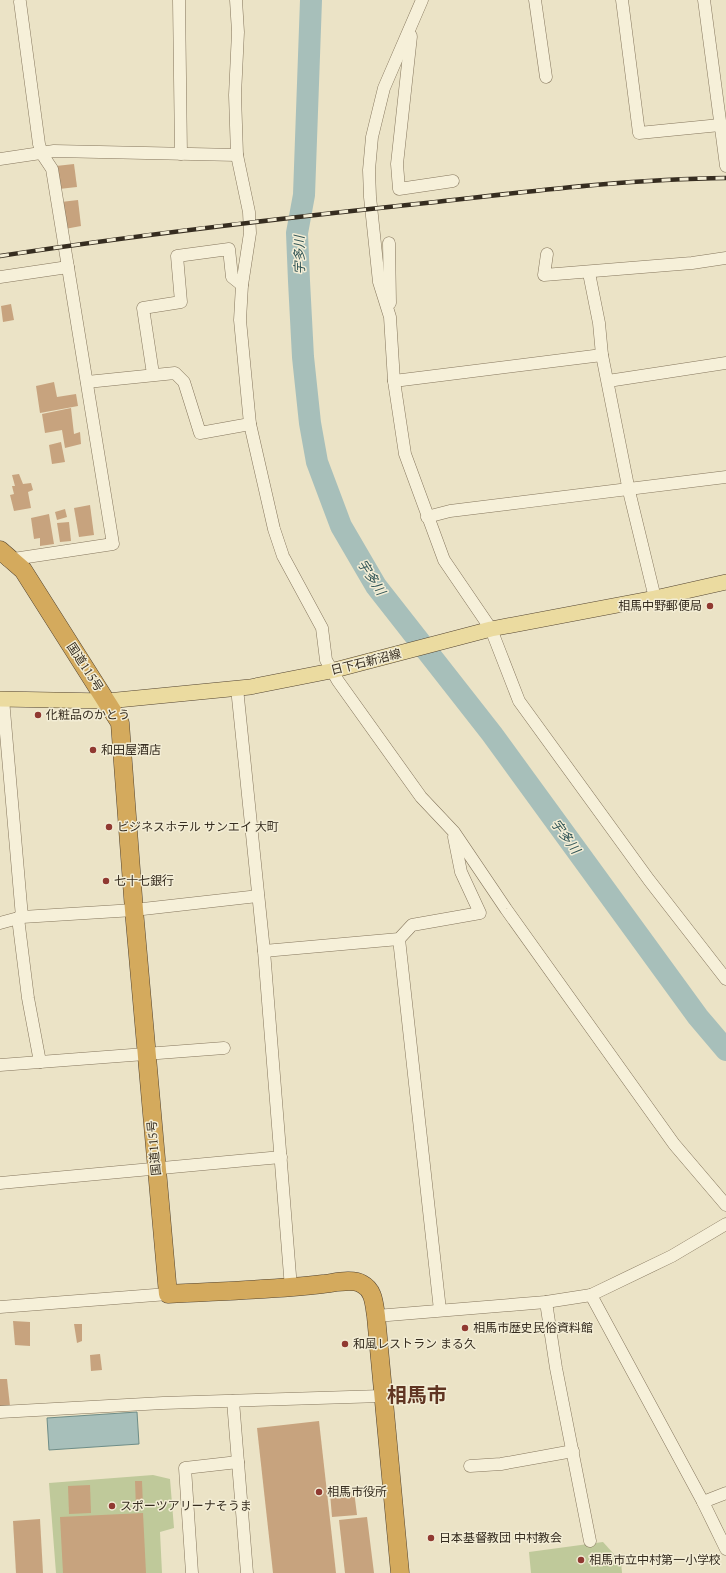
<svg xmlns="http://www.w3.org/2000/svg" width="726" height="1573" viewBox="0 0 726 1573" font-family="'PT Serif','Noto Sans JP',serif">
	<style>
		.green { fill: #bfc99a }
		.water { fill: #a7bfba; stroke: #6e8d88 }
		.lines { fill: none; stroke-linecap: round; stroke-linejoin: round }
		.river { stroke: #a7bfba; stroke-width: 22 }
		.building { fill: #c7a37e }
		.minor-casing { stroke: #85765d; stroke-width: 13 }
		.major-casing { stroke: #534431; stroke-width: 16 }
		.highway-casing { stroke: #534431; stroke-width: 19 }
		.minor { stroke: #f6f0d9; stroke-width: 12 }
		.major { stroke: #ebdba0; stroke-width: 15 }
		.highway { stroke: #d4aa5d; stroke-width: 18 }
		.rail-casing { stroke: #362d20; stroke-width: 4.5 }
		.rail { stroke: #f3edd5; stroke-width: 3; stroke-dasharray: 9; stroke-linecap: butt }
		.poi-dot { fill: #903931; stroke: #f3edd5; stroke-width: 1.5 }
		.labels { text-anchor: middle; stroke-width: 3; stroke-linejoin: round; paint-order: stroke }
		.poi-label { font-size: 12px; fill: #362d20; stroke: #f3edd5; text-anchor: start }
		.street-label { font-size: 12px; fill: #362d20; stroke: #f3edd5 }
		.water-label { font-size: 13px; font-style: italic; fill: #305455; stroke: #f3edd5 }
		.town-label { font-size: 20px; font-weight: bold; fill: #603522; stroke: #f3edd5 }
	</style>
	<rect width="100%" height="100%" fill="#ebe3c6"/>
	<!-- green -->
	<g class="green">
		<path d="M153,1475L170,1479L174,1528L160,1532L162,1573H56L49,1483Z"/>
		<path d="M603,1542L621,1562L622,1573H531L529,1552Z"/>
	</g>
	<!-- water -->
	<path class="water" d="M137,1412L139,1444L49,1450L47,1418Z"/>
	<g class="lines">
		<!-- river -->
		<path class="river" d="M311,0L304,195L297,233L299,281L303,357L310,423L317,462L341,526L376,586L492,734L698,1017L726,1050"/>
	</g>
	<!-- building -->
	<g class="building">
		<path d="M74,164L77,187L59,189L56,166Z"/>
		<path d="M78,200L81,226L65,229L61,202Z"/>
		<path d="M11,304L14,320L3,322L1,306Z"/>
		<path d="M54,382L57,397L76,394L78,406L40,413L36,386Z"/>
		<path d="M71,408L74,434L80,432L81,444L65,448L62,430L45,433L42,414Z"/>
		<path d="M61,442L65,462L52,464L49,445Z"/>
		<path d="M19,474L23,484L31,483L33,490L28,492L31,508L14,511L10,495L14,494L12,486H15L12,475Z"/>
		<path d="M90,505L94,535L79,537L74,508Z"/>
		<path d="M65,509L67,517L57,520L55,512Z"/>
		<path d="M49,514L54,544L40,546V538L34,539L31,518Z"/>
		<path d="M69,522L71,541L60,542L57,523Z"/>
		<path d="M13,1321L30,1322V1346L15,1345Z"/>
		<path d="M74,1324H82V1341L77,1343Z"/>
		<path d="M100,1354L102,1370L91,1371L90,1355Z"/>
		<path d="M0,1379H7L10,1406L0,1407Z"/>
		<path d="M319,1421L336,1573H273L257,1428Z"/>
		<path d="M135,1481H142L143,1507L136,1508Z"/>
		<path d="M90,1485L91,1513L69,1514L68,1486Z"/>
		<path d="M354,1491L357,1515L332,1517L330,1493Z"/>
		<path d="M143,1513L146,1573H63L60,1517Z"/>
		<path d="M367,1517L374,1573H345L339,1520Z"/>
		<path d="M40,1519L43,1573H16L13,1521Z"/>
	</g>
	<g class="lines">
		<!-- minor casing -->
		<g class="minor-casing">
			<g id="minor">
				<path d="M179,0L181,154"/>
				<path d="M236,0L238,32L235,95L237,155L249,212L250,233L242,285L240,320L250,424L274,529L283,556L322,628L326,660L338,681L421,797L454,832L506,909L674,1144L726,1205"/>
				<path d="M422,0L384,88L372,137L369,170L370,197L379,282L390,317L394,381L405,454L444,560L491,629L519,701L649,880L726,979"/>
				<path d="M535,0L546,77"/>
				<path d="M622,0L639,133L720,125"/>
				<path d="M704,0L726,166"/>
				<path d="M411,36L397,164L399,189L453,181"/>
				<path d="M0,159L54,151L237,155"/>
				<path d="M389,243L390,303"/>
				<path d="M547,254L544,275L692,263L726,258"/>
				<path d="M589,273L599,323L602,355L629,491L655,598"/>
				<path d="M0,277L68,267"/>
				<path d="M153,374L143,308L181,302L177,256L229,249L232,277L242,285"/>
				<path d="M394,381L602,355"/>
				<path d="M608,381L726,363"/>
				<path d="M87,382L175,373L184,382L200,433L250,424"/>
				<path d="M427,517L450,511L726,477"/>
				<path d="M7,560L113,544L52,169L42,154L39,144L20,2"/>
				<path d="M237,688L264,951L291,1288"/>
				<path d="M3,699L22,917"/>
				<path d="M18,918L28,998L40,1062"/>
				<path d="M0,923L22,917L134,910L258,896"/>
				<path d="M399,939L440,1310"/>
				<path d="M264,951L399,939L412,925L480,913L461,872L454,837"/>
				<path d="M0,1065L224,1048"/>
				<path d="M0,1183L281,1157"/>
				<path d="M591,1295L672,1256L726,1224"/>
				<path d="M546,1302L556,1368L590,1541"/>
				<path d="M0,1307L168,1294"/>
				<path d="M376,1316L546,1302L591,1295L703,1502L726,1549"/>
				<path d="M233,1401L247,1573"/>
				<path d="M0,1412L163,1403L382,1396"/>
				<path d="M470,1466L501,1464L573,1451"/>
				<path d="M703,1502L726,1493"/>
				<path d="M192,1573L185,1468L238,1462"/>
			</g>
		</g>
		<!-- major casing -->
		<g class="major-casing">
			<path id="major" d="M0,699L107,701L250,687L331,671L491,629L655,598L726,582"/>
		</g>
		<!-- highway casing -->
		<g class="highway-casing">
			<path id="highway" d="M0,550L23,570L120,723L134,910L168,1294C220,1291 272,1290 323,1284C334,1283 352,1278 362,1284C374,1290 374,1304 376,1316L400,1573"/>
		</g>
		<!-- minor -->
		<use href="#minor" class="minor"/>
		<!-- major -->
		<use href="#major" class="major"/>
		<!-- highway -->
		<use href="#highway" class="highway"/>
		<!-- rail casing -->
		<g class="rail-casing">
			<path id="rail" d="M0,256C141,234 284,218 426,203C526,192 626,179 726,178"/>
		</g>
		<!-- rail -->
		<use href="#rail" class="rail"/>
	</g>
	<!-- markers -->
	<g class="poi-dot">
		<circle cx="710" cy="606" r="4"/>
		<circle cx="38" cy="715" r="4"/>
		<circle cx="93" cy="750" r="4"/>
		<circle cx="109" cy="827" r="4"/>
		<circle cx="106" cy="881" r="4"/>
		<circle cx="465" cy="1328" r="4"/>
		<circle cx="345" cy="1344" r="4"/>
		<circle cx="319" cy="1492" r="4"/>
		<circle cx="112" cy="1506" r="4"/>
		<circle cx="431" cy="1538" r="4"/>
		<circle cx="581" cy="1560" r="4"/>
	</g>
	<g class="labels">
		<!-- poi labels -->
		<g class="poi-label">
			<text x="702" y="610" text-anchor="end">相馬中野郵便局</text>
			<text x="46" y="719">化粧品のかとう</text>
			<text x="101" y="754">和田屋酒店</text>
			<text x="117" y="831">ビジネスホテル サンエイ 大町</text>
			<text x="114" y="885">七十七銀行</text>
			<text x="473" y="1332">相馬市歴史民俗資料館</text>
			<text x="353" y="1348">和風レストラン まる久</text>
			<text x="327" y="1496">相馬市役所</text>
			<text x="120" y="1510">スポーツアリーナそうま</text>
			<text x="439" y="1542">日本基督教団 中村教会</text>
			<text x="589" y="1564">相馬市立中村第一小学校</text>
		</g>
		<!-- street labels -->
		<g class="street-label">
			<text transform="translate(366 662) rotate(-14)" y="4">日下石新沼線</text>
			<text transform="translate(85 667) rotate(57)" y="4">国道115号</text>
			<text transform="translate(154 1148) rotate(-95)" y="4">国道115号</text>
		</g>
		<!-- water labels -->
		<g class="water-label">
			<text transform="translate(299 255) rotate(-91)" y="5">宇多川</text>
			<text transform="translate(372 577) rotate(57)" y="5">宇多川</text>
			<text transform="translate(566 836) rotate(54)" y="5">宇多川</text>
		</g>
		<!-- town labels -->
		<g class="town-label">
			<text x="417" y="1402">相馬市</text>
		</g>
	</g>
</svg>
